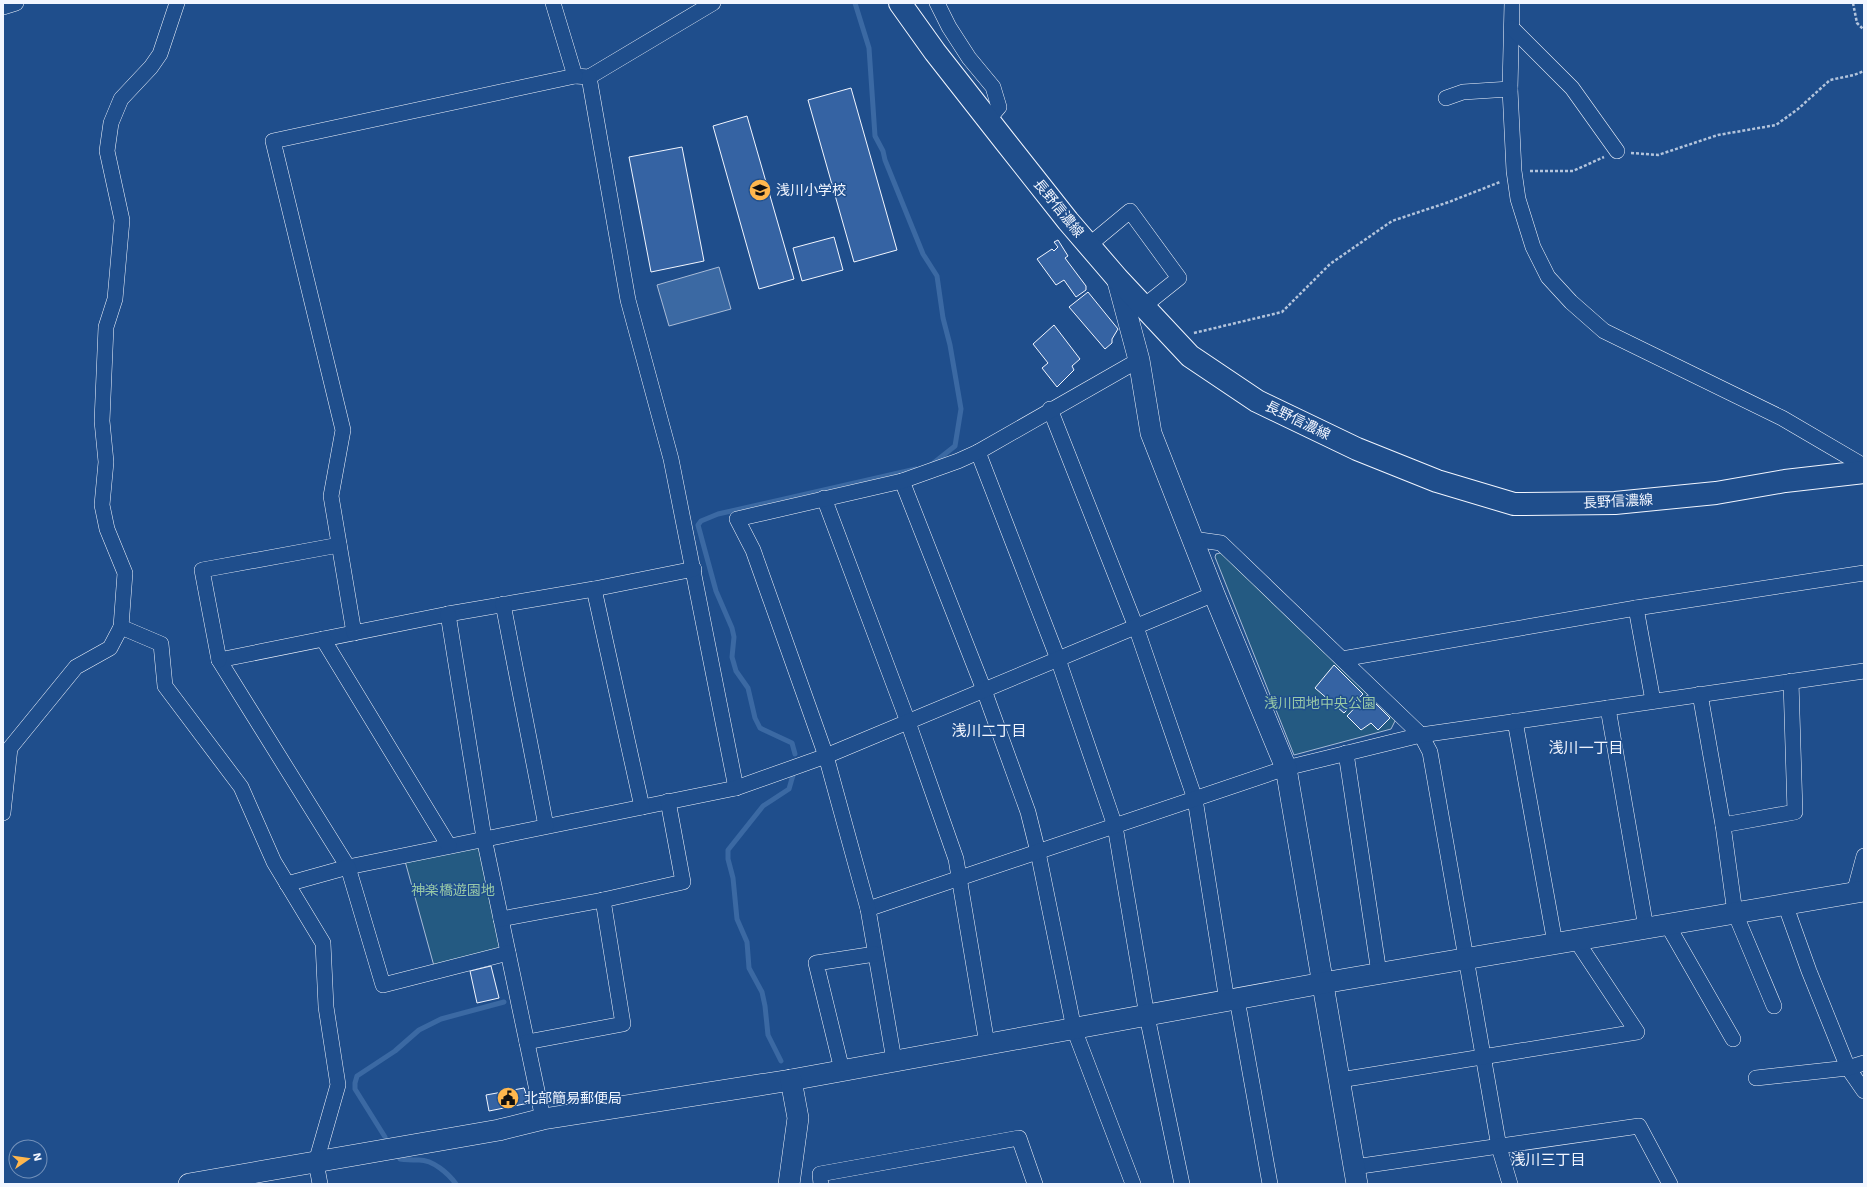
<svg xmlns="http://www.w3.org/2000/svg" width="1867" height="1187" viewBox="0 0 1867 1187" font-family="'Work Sans','Noto Sans JP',sans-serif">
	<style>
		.green { fill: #245a82; stroke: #a8bbd7 }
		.water { fill: #3b69a3; stroke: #a8bbd7 }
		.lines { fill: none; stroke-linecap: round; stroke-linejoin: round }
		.stream { stroke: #3b69a3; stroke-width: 5 }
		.building { fill: #3563a3; stroke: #f2f6ff }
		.street-casing { stroke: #f2f6ff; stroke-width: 16 }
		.secondary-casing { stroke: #f2f6ff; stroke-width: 22 }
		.primary-casing { stroke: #f2f6ff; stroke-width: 24 }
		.path { stroke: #b3c4dc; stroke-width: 2.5; stroke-dasharray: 3 2; stroke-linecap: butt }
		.street { stroke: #1f4e8c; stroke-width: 15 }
		.secondary { stroke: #1f4e8c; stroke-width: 21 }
		.primary { stroke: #1f4e8c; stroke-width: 22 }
		.labels { text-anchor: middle; stroke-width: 3; stroke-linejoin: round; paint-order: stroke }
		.poi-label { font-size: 14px; fill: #f2f6ff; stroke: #1f4e8c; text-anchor: start }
		.street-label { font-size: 14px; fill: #f2f6ff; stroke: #1f4e8c }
		.park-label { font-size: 14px; fill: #97c8a6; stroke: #1f4e8c }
		.neighbourhood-label { font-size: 15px; fill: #f2f6ff; stroke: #1f4e8c }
	</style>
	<rect width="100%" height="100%" fill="#1f4e8c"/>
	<!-- green -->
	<g class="green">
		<path d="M1224,552L1396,719L1391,729L1294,755L1215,557L1216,554Z"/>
		<path d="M481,843L505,949L434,966L405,861Z"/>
	</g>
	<!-- water -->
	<path class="water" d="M719,267L731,309L669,326L657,285Z"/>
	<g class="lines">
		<!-- stream -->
		<g class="stream">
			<path d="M855,3L869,48L875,136L883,151L885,160L923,254L937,276L943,318L950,345L961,409L955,446L931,465"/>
			<path d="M795,754L792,743L760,728L755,718L748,688L736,671L732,657L734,637L732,628L716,591L698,525L701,521L718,514L916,469"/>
			<path d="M781,1061L768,1035L765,1006L762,992L749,968L747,942L737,919L733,878L728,859V850L763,806L789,789L793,775"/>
			<path d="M385,1137L355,1089V1083L357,1076L395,1051L419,1030L441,1019L504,1002"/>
			<path d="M398,1155L400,1159C407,1160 413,1160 419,1160C433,1160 448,1173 456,1184"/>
		</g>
	</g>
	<!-- building -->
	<g class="building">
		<path d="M851,88L897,250L854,262L808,100Z"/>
		<path d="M747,116L794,279L759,289L713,126Z"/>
		<path d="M682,147L704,261L651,272L629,157Z"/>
		<path d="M834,237L843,270L802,281L793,248Z"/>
		<path d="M1058,240L1068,256L1065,258L1086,286V290L1076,297L1064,280L1056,285L1037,259L1052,249L1054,251L1058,247L1054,242Z"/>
		<path d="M1088,292L1118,329L1112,339V343L1105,349L1069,307Z"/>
		<path d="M1054,325L1080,359L1072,366L1074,370L1057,387L1042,368L1048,363L1033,344Z"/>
		<path d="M1334,665L1363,694L1344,713L1315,688Z"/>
		<path d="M1367,695L1390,718L1378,730L1371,723L1361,730L1347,716Z"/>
		<path d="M491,966L499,998L477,1003L470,971Z"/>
		<path d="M524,1088L529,1103L489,1111L486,1095Z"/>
	</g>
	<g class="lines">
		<!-- street casing -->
		<g class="street-casing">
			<g id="street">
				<path d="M553,3L575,76L589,77L713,3"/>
				<path d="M937,3L949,27L969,58L993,87L999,107L988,120"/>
				<path d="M1512,3L1510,89L1514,171L1518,199L1533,247L1548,277L1571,302L1604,331L1782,418L1864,466"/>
				<path d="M3,7L16,3"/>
				<path d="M1512,28L1572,88L1617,151"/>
				<path d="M589,77L628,300L671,459L736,788"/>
				<path d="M1446,98L1463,92L1510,89"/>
				<path d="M1089,245L1130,211L1179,278L1144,306"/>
				<path d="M1050,409L1136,627L1195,799L1227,1001"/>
				<path d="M978,452L1058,659L1115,826L1147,1016L1182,1184"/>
				<path d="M902,481L984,690L1028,812L1038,852L1074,1029L1133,1184"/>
				<path d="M824,498L908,722L956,859L987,1044"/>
				<path d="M1193,539L1221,543L1421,735L1430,752L1499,1147L1510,1184"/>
				<path d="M694,569L594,589L448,614L219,660L348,867L736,788L826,756L1214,594"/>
				<path d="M594,589L642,807"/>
				<path d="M503,604L546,826"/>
				<path d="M1636,608L1653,701"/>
				<path d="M448,614L484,838L543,1119"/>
				<path d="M121,627L161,644L165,686L241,787L274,862L323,943L326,1007L338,1085L316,1162L320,1184"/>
				<path d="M354,633L331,496L343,430L273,141L575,76"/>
				<path d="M323,639L449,846"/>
				<path d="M1342,659L1636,608L1864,573"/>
				<path d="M219,660L202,570L339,545"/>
				<path d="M1700,694L1723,825"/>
				<path d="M1608,708L1646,928"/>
				<path d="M1515,721L1555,943"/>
				<path d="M1346,753L1379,973"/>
				<path d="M3,813L10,748L76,667L110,648L121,627L125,573L107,529L102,505L106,462L102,421L106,327L115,299L122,220L107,151L111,123L121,99L151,67L160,54L177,3"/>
				<path d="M287,884L348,867L383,985L508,953"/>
				<path d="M1854,893L1864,856"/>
				<path d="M1785,904L1809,971L1848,1068L1864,1091"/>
				<path d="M868,909L1286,768L1421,735L1864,671"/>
				<path d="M501,919L603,900L683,882L668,801"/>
				<path d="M1667,924L1733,1039"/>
				<path d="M1237,999L1270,1184"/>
				<path d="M1774,1006L1735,913L1723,825L1795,812L1791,681"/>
				<path d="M527,1042L623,1024L603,900"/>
				<path d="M894,1060L868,909L826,756L753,550L737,519L902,481L958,461L978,452L1139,360"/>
				<path d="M842,1070L816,963L875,954"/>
				<path d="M1756,1078L1848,1068L1864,1063"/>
				<path d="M1340,1080L1637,1032L1576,940"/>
				<path d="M1354,1167L1639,1126L1670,1184"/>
				<path d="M821,1184L820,1174L1019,1138L1035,1184"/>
			</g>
		</g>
		<!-- secondary casing -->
		<g class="secondary-casing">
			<g id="secondary">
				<path d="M1117,278L1139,360L1151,433L1214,594L1286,768L1357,1184"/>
				<path d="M189,1184L499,1130L543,1119L791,1080L1323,983L1864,891"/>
				<path d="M789,1184L798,1118L791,1080"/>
			</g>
		</g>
		<!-- primary casing -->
		<g class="primary-casing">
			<path id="primary" d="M900,3L935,52L1004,140L1068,221L1117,278L1190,356L1257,401L1357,449L1437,481L1514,504L1615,503L1716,493L1785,481L1864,472"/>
		</g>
		<!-- path -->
		<g class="path">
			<path d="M1853,3L1857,23L1864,30"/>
			<path d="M1631,153L1658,155L1718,135L1776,125L1798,109L1830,80L1854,75L1864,71"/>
			<path d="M1530,171H1573L1604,157"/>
			<path d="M1194,333L1282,312L1330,264L1392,221L1449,202L1500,182"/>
		</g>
		<!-- street -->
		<use href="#street" class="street"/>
		<!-- secondary -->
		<use href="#secondary" class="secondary"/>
		<!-- primary -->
		<use href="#primary" class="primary"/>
	</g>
	<!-- icons -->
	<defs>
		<g id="school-disc" transform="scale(1.15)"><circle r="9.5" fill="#ffb74d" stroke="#1f4e8c"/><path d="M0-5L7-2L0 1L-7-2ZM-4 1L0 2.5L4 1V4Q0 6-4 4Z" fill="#111"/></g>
		<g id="civic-disc" transform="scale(1.15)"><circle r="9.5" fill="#ffb74d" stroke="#1f4e8c"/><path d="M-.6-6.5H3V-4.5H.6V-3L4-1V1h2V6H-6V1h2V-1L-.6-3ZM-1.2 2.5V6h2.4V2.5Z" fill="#111"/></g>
	</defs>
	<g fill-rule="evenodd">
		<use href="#school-disc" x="760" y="190"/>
		<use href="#civic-disc" x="508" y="1098"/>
	</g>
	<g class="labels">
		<!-- poi labels -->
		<g class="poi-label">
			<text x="776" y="195">浅川小学校</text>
			<text x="524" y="1103">北部簡易郵便局</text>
		</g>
		<!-- street labels -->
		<g class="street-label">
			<text transform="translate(1059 208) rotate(51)" y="5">長野信濃線</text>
			<text transform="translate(1298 420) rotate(26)" y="5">長野信濃線</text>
			<text transform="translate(1618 501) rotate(-3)" y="5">長野信濃線</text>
		</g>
		<!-- park labels -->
		<g class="park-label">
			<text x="1320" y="708">浅川団地中央公園</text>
			<text x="453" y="895">神楽橋遊園地</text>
		</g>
		<!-- neighbourhood labels -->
		<g class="neighbourhood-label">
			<text x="989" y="736">浅川二丁目</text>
			<text x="1586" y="753">浅川一丁目</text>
			<text x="1548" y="1165">浅川三丁目</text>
		</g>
	</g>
	<!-- border -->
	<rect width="1867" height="1187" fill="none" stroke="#f2f6ff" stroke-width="8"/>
	<!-- north arrow -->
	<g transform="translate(28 1159) rotate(77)"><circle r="19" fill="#1f4e8c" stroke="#7391ba"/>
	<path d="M0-3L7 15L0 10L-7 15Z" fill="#ffb74d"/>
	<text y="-6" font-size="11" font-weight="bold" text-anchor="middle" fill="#f2f6ff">N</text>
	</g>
</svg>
